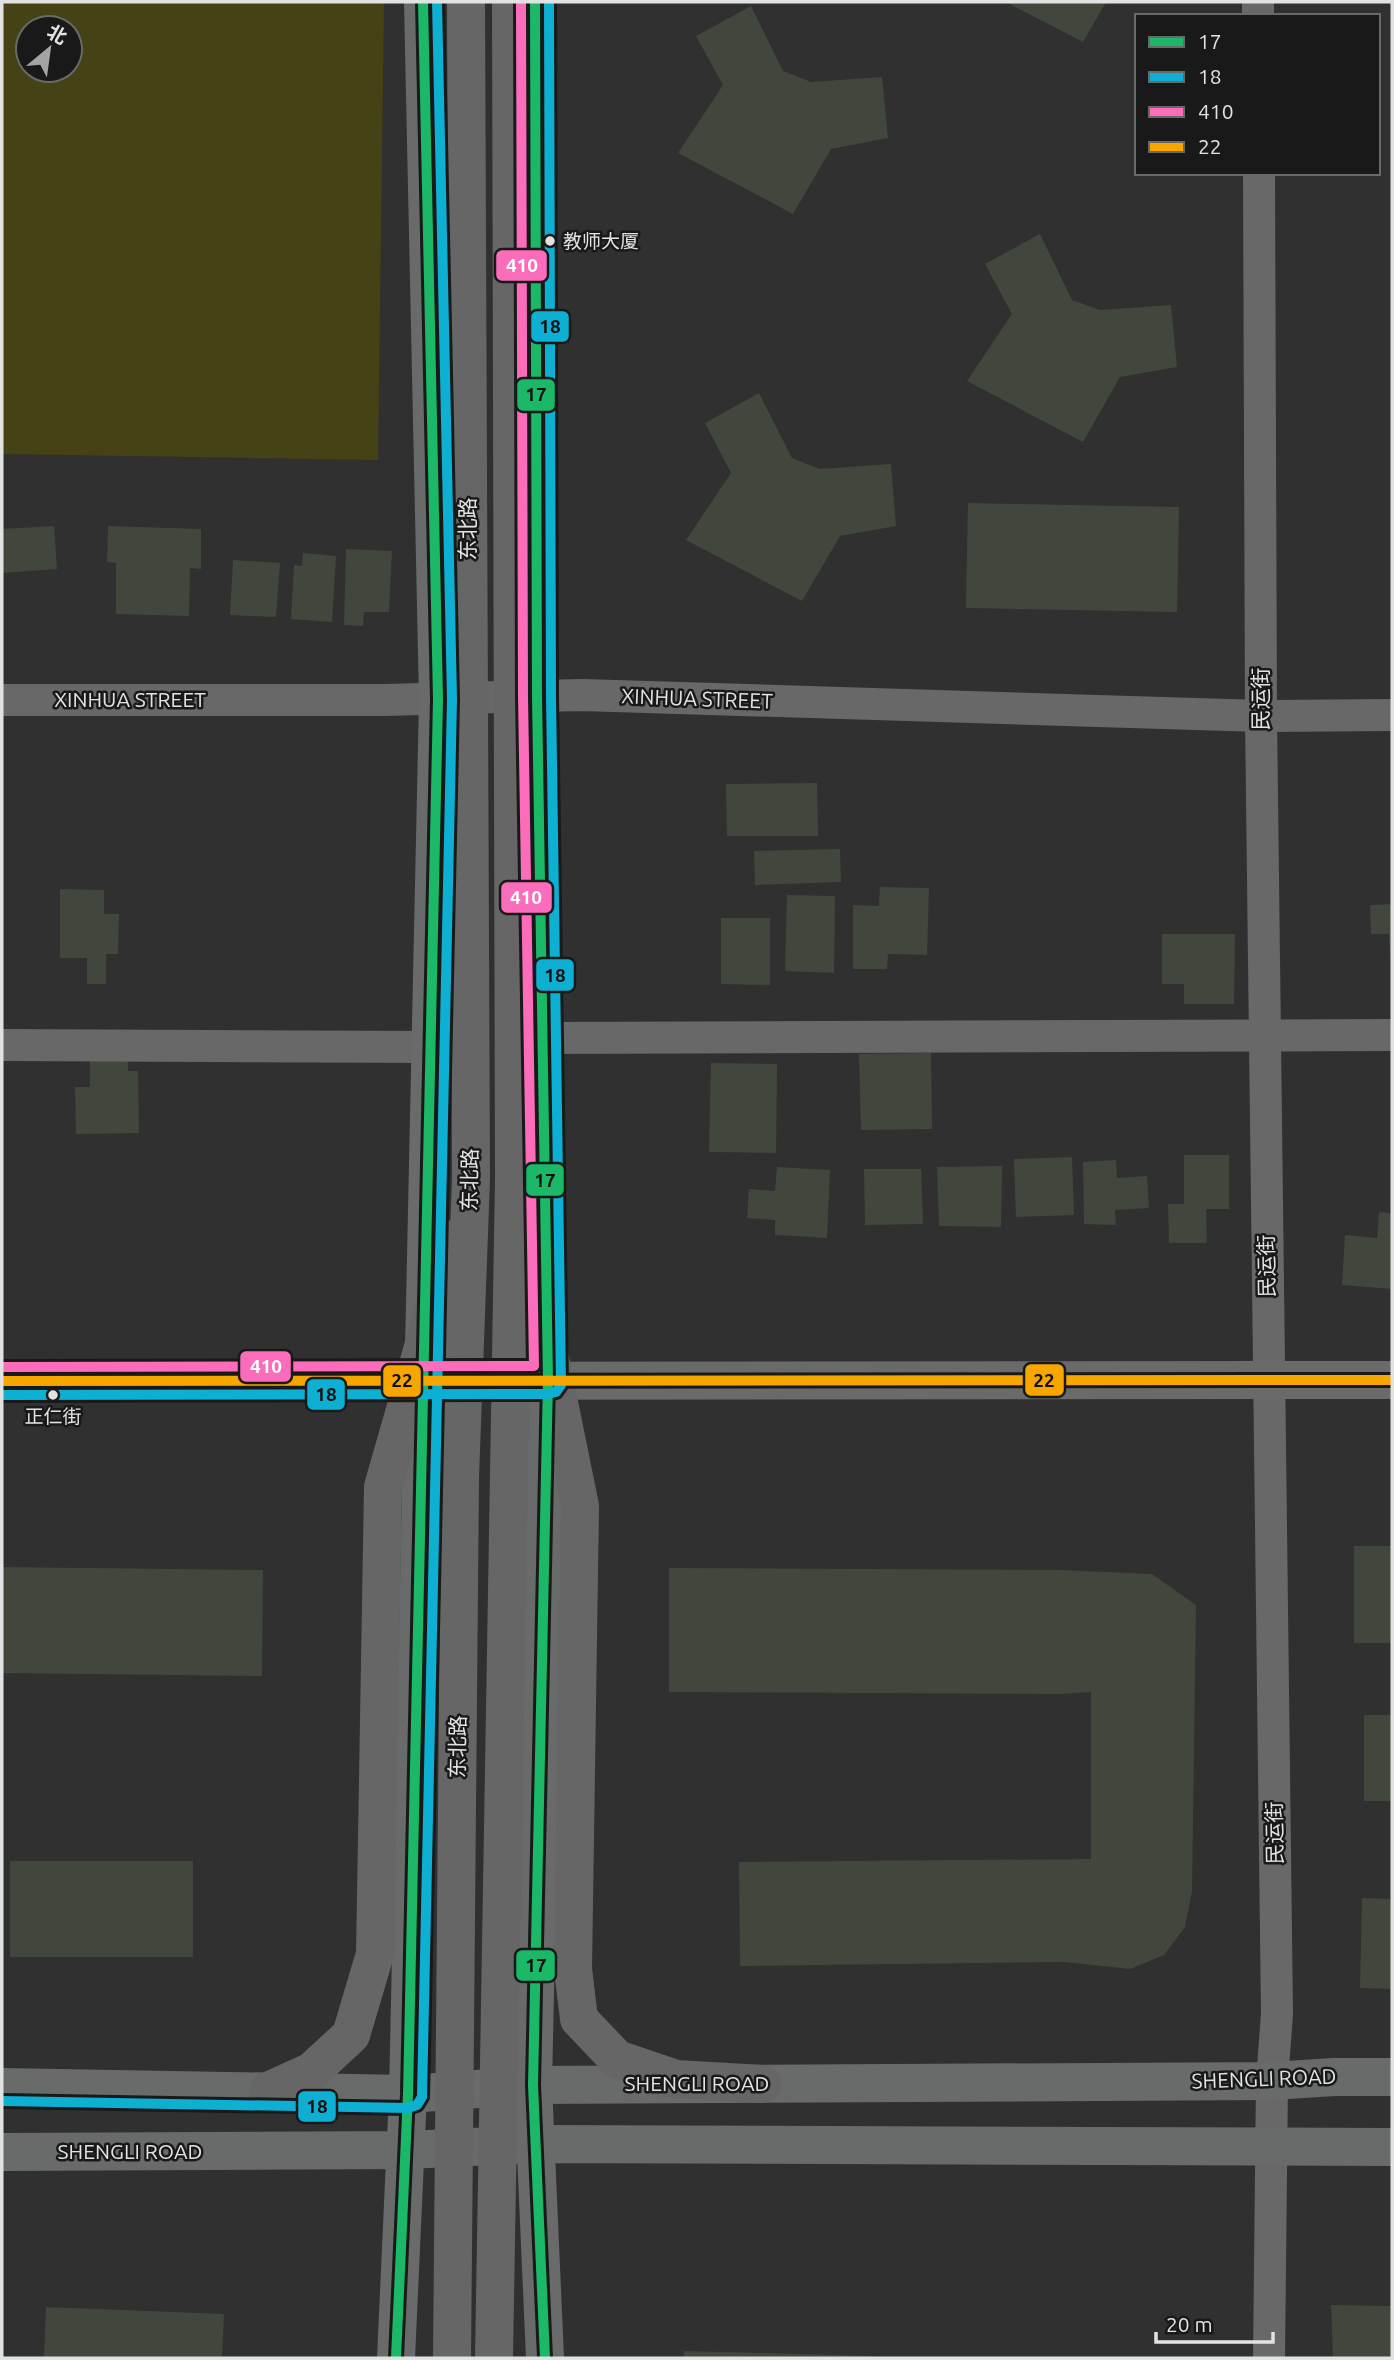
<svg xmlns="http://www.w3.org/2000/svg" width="1394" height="2360" viewBox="0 0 1394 2360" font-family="Ubuntu,'Noto Sans SC',sans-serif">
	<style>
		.green { fill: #454215; fill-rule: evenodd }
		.building { fill: #41473c }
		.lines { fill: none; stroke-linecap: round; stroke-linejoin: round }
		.street { stroke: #686868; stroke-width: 32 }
		.primary { stroke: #696a6a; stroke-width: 38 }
		.highway { stroke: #666; stroke-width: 38 }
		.bus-1-casing { stroke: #181918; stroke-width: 16 }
		.bus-2-casing { stroke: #181918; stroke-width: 16 }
		.bus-3-casing { stroke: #181918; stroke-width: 16 }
		.bus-4-casing { stroke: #181918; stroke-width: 16 }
		.bus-1 { stroke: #1ab867; stroke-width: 10 }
		.bus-2 { stroke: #0dafd3; stroke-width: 10 }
		.bus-3 { stroke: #fb6dba; stroke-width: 10 }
		.bus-4 { stroke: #f7a600; stroke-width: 10 }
		.bus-dot { fill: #e1e3e2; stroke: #181918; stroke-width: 2.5 }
		.labels { text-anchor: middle; stroke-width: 5; stroke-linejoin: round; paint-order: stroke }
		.bus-label { font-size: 19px; fill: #e1e3e2; stroke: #181918; text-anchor: start }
		.street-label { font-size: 21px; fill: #e1e3e2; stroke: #181918 }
		.line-badge { stroke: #181918; stroke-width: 2.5 }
		.badge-label { font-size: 19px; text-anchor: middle; font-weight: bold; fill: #fff }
		.pale-badge-label { font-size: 19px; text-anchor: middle; font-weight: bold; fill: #111 }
	</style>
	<rect width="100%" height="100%" fill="#303030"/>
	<!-- green -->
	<path class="green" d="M2,2H384L378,460L2,454ZM28,28H70V70H28Z"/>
	<!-- building -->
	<g class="building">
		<path d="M1006,2H1106L1083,42Z"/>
		<path d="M751,6L783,71L811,82L882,77L888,138L831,149L793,214L678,153L723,85L696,36Z"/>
		<path d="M1040,234L1072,300L1100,310L1171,305L1177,367L1120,377L1083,442L967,381L1012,314L985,264Z"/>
		<path d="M759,393L792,458L819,469L891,464L896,526L840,536L802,601L686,540L731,473L705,423Z"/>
		<path d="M968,503L1179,507L1177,612L966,608Z"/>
		<path d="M54,526L57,569L2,573V529Z"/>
		<path d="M108,526L201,529V569L190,568L189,616L116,614V563L107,562Z"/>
		<path d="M346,549L392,551L389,612H364L363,626L344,625Z"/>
		<path d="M303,553L336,556L332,622L291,619L294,565L302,566Z"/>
		<path d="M233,560L280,563L276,617L230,615Z"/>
		<path d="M817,783L818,836H727L726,784Z"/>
		<path d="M840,849L841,882L755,885L754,851Z"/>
		<path d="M880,887L929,888L927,955L888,954L887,969H853V905L879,906Z"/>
		<path d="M60,889L104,890V914H119L118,954H106V984H87V958H60Z"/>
		<path d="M787,895L835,896L834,973L785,971Z"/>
		<path d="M1392,904V954H1390L1389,934H1371L1370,905Z"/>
		<path d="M721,918H770V985L721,984Z"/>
		<path d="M1162,934H1235L1234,1004H1184V984H1162Z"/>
		<path d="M931,1053L932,1129L861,1130L859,1054Z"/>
		<path d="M90,1057H128V1071H138L139,1133L76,1134L75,1087H90Z"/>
		<path d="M711,1063L777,1064L776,1153L709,1152Z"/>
		<path d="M1184,1155H1229V1209H1206L1207,1243H1169L1168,1204H1184Z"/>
		<path d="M1072,1157L1074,1215L1016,1217L1014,1159Z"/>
		<path d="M1116,1160L1117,1178L1147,1176L1149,1208L1115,1210L1116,1225L1084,1224L1083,1162Z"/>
		<path d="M1002,1166L1001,1227L939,1226L937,1167Z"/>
		<path d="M777,1167L830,1170L827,1238L775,1235V1220L747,1218L749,1189L775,1191Z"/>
		<path d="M864,1169H921L923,1224L865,1225Z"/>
		<path d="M1379,1212L1392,1213V1289L1342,1285L1345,1235L1377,1238Z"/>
		<rect x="1354" y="1546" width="38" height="97"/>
		<path d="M2,1567L263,1570L262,1676L2,1673Z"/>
		<path d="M669,1568L1060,1570L1152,1574L1196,1605L1192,1891L1185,1927L1164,1955L1130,1969L1064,1962L740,1966L739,1862L1091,1859V1692L1060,1694L669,1692Z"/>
		<rect x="1364" y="1715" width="28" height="86"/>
		<rect x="10" y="1861" width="183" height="96"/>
		<path d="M1362,1898L1392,1899V1989L1360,1988Z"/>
		<path d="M1331,2305L1392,2306V2358H1333Z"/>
		<path d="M46,2307L224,2314L222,2358H44Z"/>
		<path d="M684,2351L873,2356V2358H684Z"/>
	</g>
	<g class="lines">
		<!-- street -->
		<g class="street">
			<path d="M1258,2V16"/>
			<path d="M1259,173L1261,716L1277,2014L1272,2081L1269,2358"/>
			<path d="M2,700H384L582,695L1261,716L1392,715"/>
			<path d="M541,1038L1392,1035"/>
			<path d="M2,1045L430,1047"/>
		</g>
		<!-- primary -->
		<g class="primary">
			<path d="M535,2L537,696L546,1295"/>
			<path d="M2,1381L1392,1380"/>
			<path d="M2,2087L408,2094L533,2085L1272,2081L1334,2077H1392"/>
			<path d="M2,2152L406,2150L535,2144L1392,2147"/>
			<path d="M396,2358L408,2094L438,699L423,2"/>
			<path d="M545,2358L533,2085L548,1386"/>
		</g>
		<!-- highway -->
		<g class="highway">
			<path d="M528,1250L580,1506L573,1969L579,2019L617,2059L676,2079L762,2084"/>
			<path d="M268,2091L312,2071L351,2035L375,1954L383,1487L454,1239"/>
			<path d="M452,2358L460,1477L471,1179L466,2"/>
			<path d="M494,2358L514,1179L511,2"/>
		</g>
		<!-- bus-1 casing -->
		<g class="bus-1-casing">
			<g id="bus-1">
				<path d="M535,2L537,696L548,1380L533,2085L545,2358"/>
				<path d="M396,2358L408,2094L438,699L423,2"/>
			</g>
		</g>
		<!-- bus-2 casing -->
		<g class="bus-2-casing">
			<g id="bus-2">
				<path d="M2,1395L548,1394L556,1392L561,1385L551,696L549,2"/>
				<path d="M2,2101L408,2108L417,2105L422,2097L452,699L437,2"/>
			</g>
		</g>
		<!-- bus-3 casing -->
		<g class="bus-3-casing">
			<path id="bus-3" d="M2,1367L534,1366L523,696L521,2"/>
		</g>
		<!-- bus-4 casing -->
		<g class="bus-4-casing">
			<path id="bus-4" d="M2,1381L1392,1380"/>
		</g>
		<!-- bus-1 -->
		<use href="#bus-1" class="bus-1"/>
		<!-- bus-2 -->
		<use href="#bus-2" class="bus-2"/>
		<!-- bus-3 -->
		<use href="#bus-3" class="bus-3"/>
		<!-- bus-4 -->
		<use href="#bus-4" class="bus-4"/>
	</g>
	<!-- markers -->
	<g class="bus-dot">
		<circle cx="550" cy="241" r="6"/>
		<circle cx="53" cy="1395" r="6"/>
	</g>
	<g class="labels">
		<!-- bus labels -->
		<g class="bus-label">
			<text x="563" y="248">教师大厦</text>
			<text x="53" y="1423" text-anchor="middle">正仁街</text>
		</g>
		<!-- street labels -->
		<g class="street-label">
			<text transform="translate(468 529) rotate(-90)" y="7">东北路</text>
			<text transform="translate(697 699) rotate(2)" y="7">XINHUA STREET</text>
			<text transform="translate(1261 699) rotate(-90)" y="7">民运街</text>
			<text x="130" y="707">XINHUA STREET</text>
			<text transform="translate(470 1180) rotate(-89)" y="7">东北路</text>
			<text transform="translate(1267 1266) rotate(-91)" y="7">民运街</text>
			<text transform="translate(458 1747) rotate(-89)" y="7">东北路</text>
			<text transform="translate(1275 1833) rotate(-91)" y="7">民运街</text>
			<text transform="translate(1264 2079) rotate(-2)" y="7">SHENGLI ROAD</text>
			<text x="697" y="2091">SHENGLI ROAD</text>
			<text x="130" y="2159">SHENGLI ROAD</text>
		</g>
	</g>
	<g class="line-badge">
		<rect x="495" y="249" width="53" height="33" rx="7" fill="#fb6dba"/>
		<rect x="530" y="310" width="40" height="33" rx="7" fill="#0dafd3"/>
		<rect x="516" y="378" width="40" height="34" rx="7" fill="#1ab867"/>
		<rect x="500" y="881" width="53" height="33" rx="7" fill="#fb6dba"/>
		<rect x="535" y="958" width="40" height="34" rx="7" fill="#0dafd3"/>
		<rect x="525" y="1163" width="40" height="34" rx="7" fill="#1ab867"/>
		<rect x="239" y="1350" width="53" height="33" rx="7" fill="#fb6dba"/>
		<rect x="1024" y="1363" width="41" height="34" rx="7" fill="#f7a600"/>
		<rect x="382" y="1364" width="40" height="34" rx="7" fill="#f7a600"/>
		<rect x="306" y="1378" width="40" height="33" rx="7" fill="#0dafd3"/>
		<rect x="515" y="1949" width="41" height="33" rx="7" fill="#1ab867"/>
		<rect x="297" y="2090" width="40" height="33" rx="7" fill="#0dafd3"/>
	</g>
	<g class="badge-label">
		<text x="522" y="272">410</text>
		<text x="526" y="904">410</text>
		<text x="266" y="1373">410</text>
	</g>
	<g class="pale-badge-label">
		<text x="550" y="333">18</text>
		<text x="536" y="401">17</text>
		<text x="555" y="982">18</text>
		<text x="545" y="1187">17</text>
		<text x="1044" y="1387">22</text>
		<text x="402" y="1387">22</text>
		<text x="326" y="1401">18</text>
		<text x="536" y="1972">17</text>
		<text x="317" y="2113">18</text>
	</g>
	<!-- border -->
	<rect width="1394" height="2360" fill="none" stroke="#e1e3e2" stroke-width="7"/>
	<!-- legend -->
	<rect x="1135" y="14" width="245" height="161" fill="#181918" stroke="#686a69" stroke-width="2"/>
	<rect x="1149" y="37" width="35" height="10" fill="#1ab867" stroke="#686a69" stroke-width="2"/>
	<text x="1198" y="49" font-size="21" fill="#e1e3e2">17</text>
	<rect x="1149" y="72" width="35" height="10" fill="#0dafd3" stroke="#686a69" stroke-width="2"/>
	<text x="1198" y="84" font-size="21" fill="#e1e3e2">18</text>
	<rect x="1149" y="107" width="35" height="10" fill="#fb6dba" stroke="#686a69" stroke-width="2"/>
	<text x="1198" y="119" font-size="21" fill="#e1e3e2">410</text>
	<rect x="1149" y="142" width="35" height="10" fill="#f7a600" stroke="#686a69" stroke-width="2"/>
	<text x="1198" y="154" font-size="21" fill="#e1e3e2">22</text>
	<!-- north arrow -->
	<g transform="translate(49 49) rotate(29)"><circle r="33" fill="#181918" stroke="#686a69" stroke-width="2"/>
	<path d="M0-5L12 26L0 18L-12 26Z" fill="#a3a4a4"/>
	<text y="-10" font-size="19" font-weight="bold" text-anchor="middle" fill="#e1e3e2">北</text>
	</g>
	<!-- scale -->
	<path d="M1156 2332v10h117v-10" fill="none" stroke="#e1e3e2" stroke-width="3.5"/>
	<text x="1166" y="2332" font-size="21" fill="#e1e3e2" stroke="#181918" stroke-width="5" paint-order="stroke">20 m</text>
</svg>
